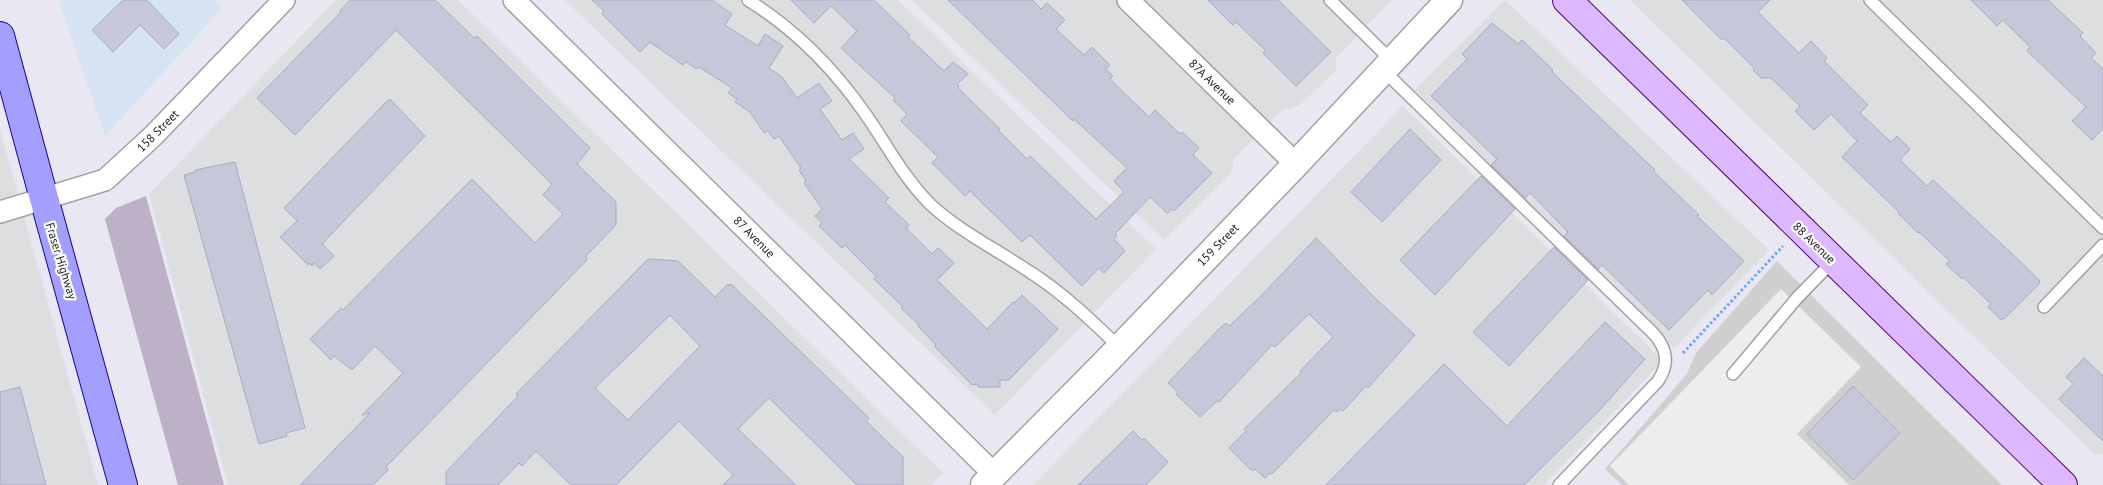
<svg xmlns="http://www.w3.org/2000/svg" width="2103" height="485" viewBox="0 0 2103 485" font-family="'PT Sans',sans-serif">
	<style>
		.residential { fill: #dddedf }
		.commercial { fill: #d5e3f3 }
		.religious { fill: #cfcfcf }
		.construction { fill: #bcb1c7 }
		.parking { fill: #ededed }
		.building { fill: #c6c8d9; stroke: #a8aac4; fill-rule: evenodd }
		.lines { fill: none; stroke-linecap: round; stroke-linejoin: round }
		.service-casing { stroke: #a2a2a2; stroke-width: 14 }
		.minor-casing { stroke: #a2a2a2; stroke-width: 24 }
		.tertiary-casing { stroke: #a2a2a2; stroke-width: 29 }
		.secondary-casing { stroke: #4c007f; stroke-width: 30 }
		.primary-casing { stroke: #19009d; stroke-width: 30 }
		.path { stroke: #6aa7ff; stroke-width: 3; stroke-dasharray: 2.5 2.5; stroke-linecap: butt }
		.service { stroke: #fff; stroke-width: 11 }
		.minor { stroke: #fff; stroke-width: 21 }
		.tertiary { stroke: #fff; stroke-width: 26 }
		.secondary { stroke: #deb8fe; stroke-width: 28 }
		.primary { stroke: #a49eff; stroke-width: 28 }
		.labels { text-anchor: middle; stroke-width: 4.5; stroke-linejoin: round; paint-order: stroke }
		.street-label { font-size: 12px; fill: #212121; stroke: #fff }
	</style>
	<rect width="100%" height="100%" fill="#e8e7f2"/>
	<!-- residential -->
	<g class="residential">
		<path d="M336,0H458L943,473L931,485H228L149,194Z"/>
		<path d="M565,0H898L1156,249L995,415Z"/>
		<path d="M912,0H1392L1336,58V70L1300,105L1281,111L1234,159L1232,172L1164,240Z"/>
		<path d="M1505,0L1769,250L1674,348L1415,90Z"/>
		<path d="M1630,0H2103V454L2095,455Z"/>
		<path d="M1403,106L1663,361L1544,485H1033Z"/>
		<path d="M0,129L98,485H0Z"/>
	</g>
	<!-- commercial -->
	<path class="commercial" d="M59,0H213L222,8L105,136Z"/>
	<!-- religious -->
	<path class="religious" d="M1777,261L2002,485H1622L1605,469L1687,374L1696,353Z"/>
	<!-- construction -->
	<path class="construction" d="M146,196L224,485H178L105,219L116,208Z"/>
	<!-- parking -->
	<path class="parking" d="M1781,289L1861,367L1797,434L1849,485H1629L1610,466Z"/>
	<!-- building -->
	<g class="building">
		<path d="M123,0H147L179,34L164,49L140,25L113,52L92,30Z"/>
		<path d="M350,0H435L474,38L477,36L590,148L577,164L616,202V225L586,256L587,260L386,467L388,470L373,485H300L370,413L362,415L403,373L375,346L352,370L334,356L331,360L310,339L341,308L343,310L472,179L535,243L563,214L543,195L552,184L396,30L295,135L257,98L341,12L340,11Z"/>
		<path d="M592,0H712L732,14L725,25L758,46L765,34L783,46L769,68L782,77L797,98L819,83L832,101L820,109L842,140L853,133L864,149L849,159L889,198L885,202L909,225L906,228L932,254L938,248L954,263L937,280L987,329L1013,302L1014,303L1022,295L1058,329L1009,380H1000V387H978V384L972,385L935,347L936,345L918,326L919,325L901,308L903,307L874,279L876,276L845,245L842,248L819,226L822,223L815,216L822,209L804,183L806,181L799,170L801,168L779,136L774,139L768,131L764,133L750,112L735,102L737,99L728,93L732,88L699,67L697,69L686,62L683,65L650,42L640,52L602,14L604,11Z"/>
		<path d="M791,0H874L910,35L908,37L944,71L953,62L968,74L957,84L959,86L958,88L1000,129L998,130L1027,159L1030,156L1096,219L1124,192L1114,181L1127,168L1074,119L1073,121L948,0H1032L1041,9L1047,3L1065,20L1056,29L1084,55L1092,47L1110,65L1105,69L1113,76L1110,79L1149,117L1155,110L1180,134L1182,132L1199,148L1193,155L1212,173L1174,211L1172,209L1167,213L1150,197L1115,234L1117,236L1114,239L1125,251L1104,273L1099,268L1082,286L1030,235L1022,242L970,191L965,196L932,163L938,157L901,121L907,114L893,100L895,98L841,48L857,31L831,6L814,23Z"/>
		<path d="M1208,0H1278L1331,52L1296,86L1263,53L1265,50L1236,22L1233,25Z"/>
		<path d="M1682,0H1770L1758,12L1799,53L1811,41L1827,58L1824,61L1868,105L1860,113L1891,142L1897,136L1910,149L1900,160L1927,186L1933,180L2024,265L2040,281L2039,284L2004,319L2003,318L2001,320L1988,307L1991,304L1963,277L1962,279L1946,264L1950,261L1919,232L1918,233L1898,213L1899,212L1842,157L1857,141L1831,114L1814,130L1795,111L1800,106L1771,78H1761L1754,71V68L1724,38L1722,40Z"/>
		<path d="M1971,0H2048L2083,33L2080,36L2096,53L2091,58L2103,69V128L2092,140L2072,121L2086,107L2027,51L2030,47L2003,20L1997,26Z"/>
		<path d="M1492,23L1518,44L1522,40L1553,70L1552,72L1655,170L1653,171L1699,215L1697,216L1744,261L1712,295L1708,290L1669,330L1602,265L1598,269L1564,236L1568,232L1530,193L1525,198L1491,165L1497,159L1431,96L1467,59L1462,54Z"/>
		<path d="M388,100H391L425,136L322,244L334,256L320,269L314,263L312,266L309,263L308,265L280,237L297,221L284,208Z"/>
		<path d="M1410,129L1441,160L1382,222L1351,192Z"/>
		<path d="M235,162L305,428L286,433L287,436L259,444L184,175L195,172V170Z"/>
		<path d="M1481,176L1515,209L1435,295L1400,260Z"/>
		<path d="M1316,238L1374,297L1415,335L1368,388L1366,386L1343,411L1341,409L1336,412L1334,410L1272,474L1270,473L1265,478L1255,469L1253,471L1249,468L1229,448L1246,431L1244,429L1301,373L1300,371L1333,337L1309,314L1275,347L1272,345L1219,402L1217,401L1200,417L1176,394L1178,392L1168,383L1220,328L1226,323L1229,326L1258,299Z"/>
		<path d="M1554,247L1588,280L1509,366L1473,332Z"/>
		<path d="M648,259L678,261L715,297L728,284L729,286L731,284L869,418L866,421L903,457V485H857L769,398L738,429L796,485H723L733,475L679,421L616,485H571L536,451L522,466L519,463L498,485H446V472L518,396L516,394ZM670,315L700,346L628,420L595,388Z"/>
		<path d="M1605,322L1645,359L1599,411L1524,485H1326L1444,364L1507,426Z"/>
		<path d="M2084,358L2103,376V441L2059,399L2073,384L2066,377Z"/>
		<path d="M1853,386L1900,433L1853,480L1807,434Z"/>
		<path d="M20,387L46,485H0V392Z"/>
		<path d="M1133,431L1142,440L1144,438L1168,462L1146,485H1078Z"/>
	</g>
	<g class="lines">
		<!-- service casing -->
		<g class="service-casing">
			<g id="service">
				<path d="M748,0C793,28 833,68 864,112C886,143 903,177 930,204C960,232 996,249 1030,272C1063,293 1091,320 1119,347"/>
				<path d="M1330,0L1392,61"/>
				<path d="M1870,0L2103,228"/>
				<path d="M1383,70L1653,333C1667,348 1670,363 1658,381L1559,485"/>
				<path d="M2044,307L2103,245"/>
				<path d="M1733,374L1797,298L1833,261"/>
			</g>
		</g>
		<!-- minor casing -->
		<g class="minor-casing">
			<g id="minor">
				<path d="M514,0L994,474"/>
				<path d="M1128,0L1296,164"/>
				<path d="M0,212L105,180L153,136L284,0"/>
			</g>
		</g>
		<!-- tertiary casing -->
		<g class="tertiary-casing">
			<path id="tertiary" d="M984,485L1104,364L1296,164L1449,0"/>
		</g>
		<!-- secondary casing -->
		<g class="secondary-casing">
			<path id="secondary" d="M1567,0L2063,485"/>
		</g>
		<!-- primary casing -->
		<g class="primary-casing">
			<path id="primary" d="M0,36C40,186 82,335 123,485"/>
		</g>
		<!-- path -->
		<path class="path" d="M1683,353L1783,246"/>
		<!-- service -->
		<use href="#service" class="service"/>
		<!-- minor -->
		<use href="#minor" class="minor"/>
		<!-- tertiary -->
		<use href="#tertiary" class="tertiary"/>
		<!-- secondary -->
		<use href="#secondary" class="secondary"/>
		<!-- primary -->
		<use href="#primary" class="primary"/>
	</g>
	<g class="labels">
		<!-- street labels -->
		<g class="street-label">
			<text transform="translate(1212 82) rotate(44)" y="4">87A Avenue</text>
			<text transform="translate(158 131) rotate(-45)" y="4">158 Street</text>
			<text transform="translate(754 237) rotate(45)" y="4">87 Avenue</text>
			<text transform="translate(1814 243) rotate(44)" y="4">88 Avenue</text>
			<text transform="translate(1218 245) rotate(-46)" y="4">159 Street</text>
			<text transform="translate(61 261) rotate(73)" y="4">Fraser Highway</text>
		</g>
	</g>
</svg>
